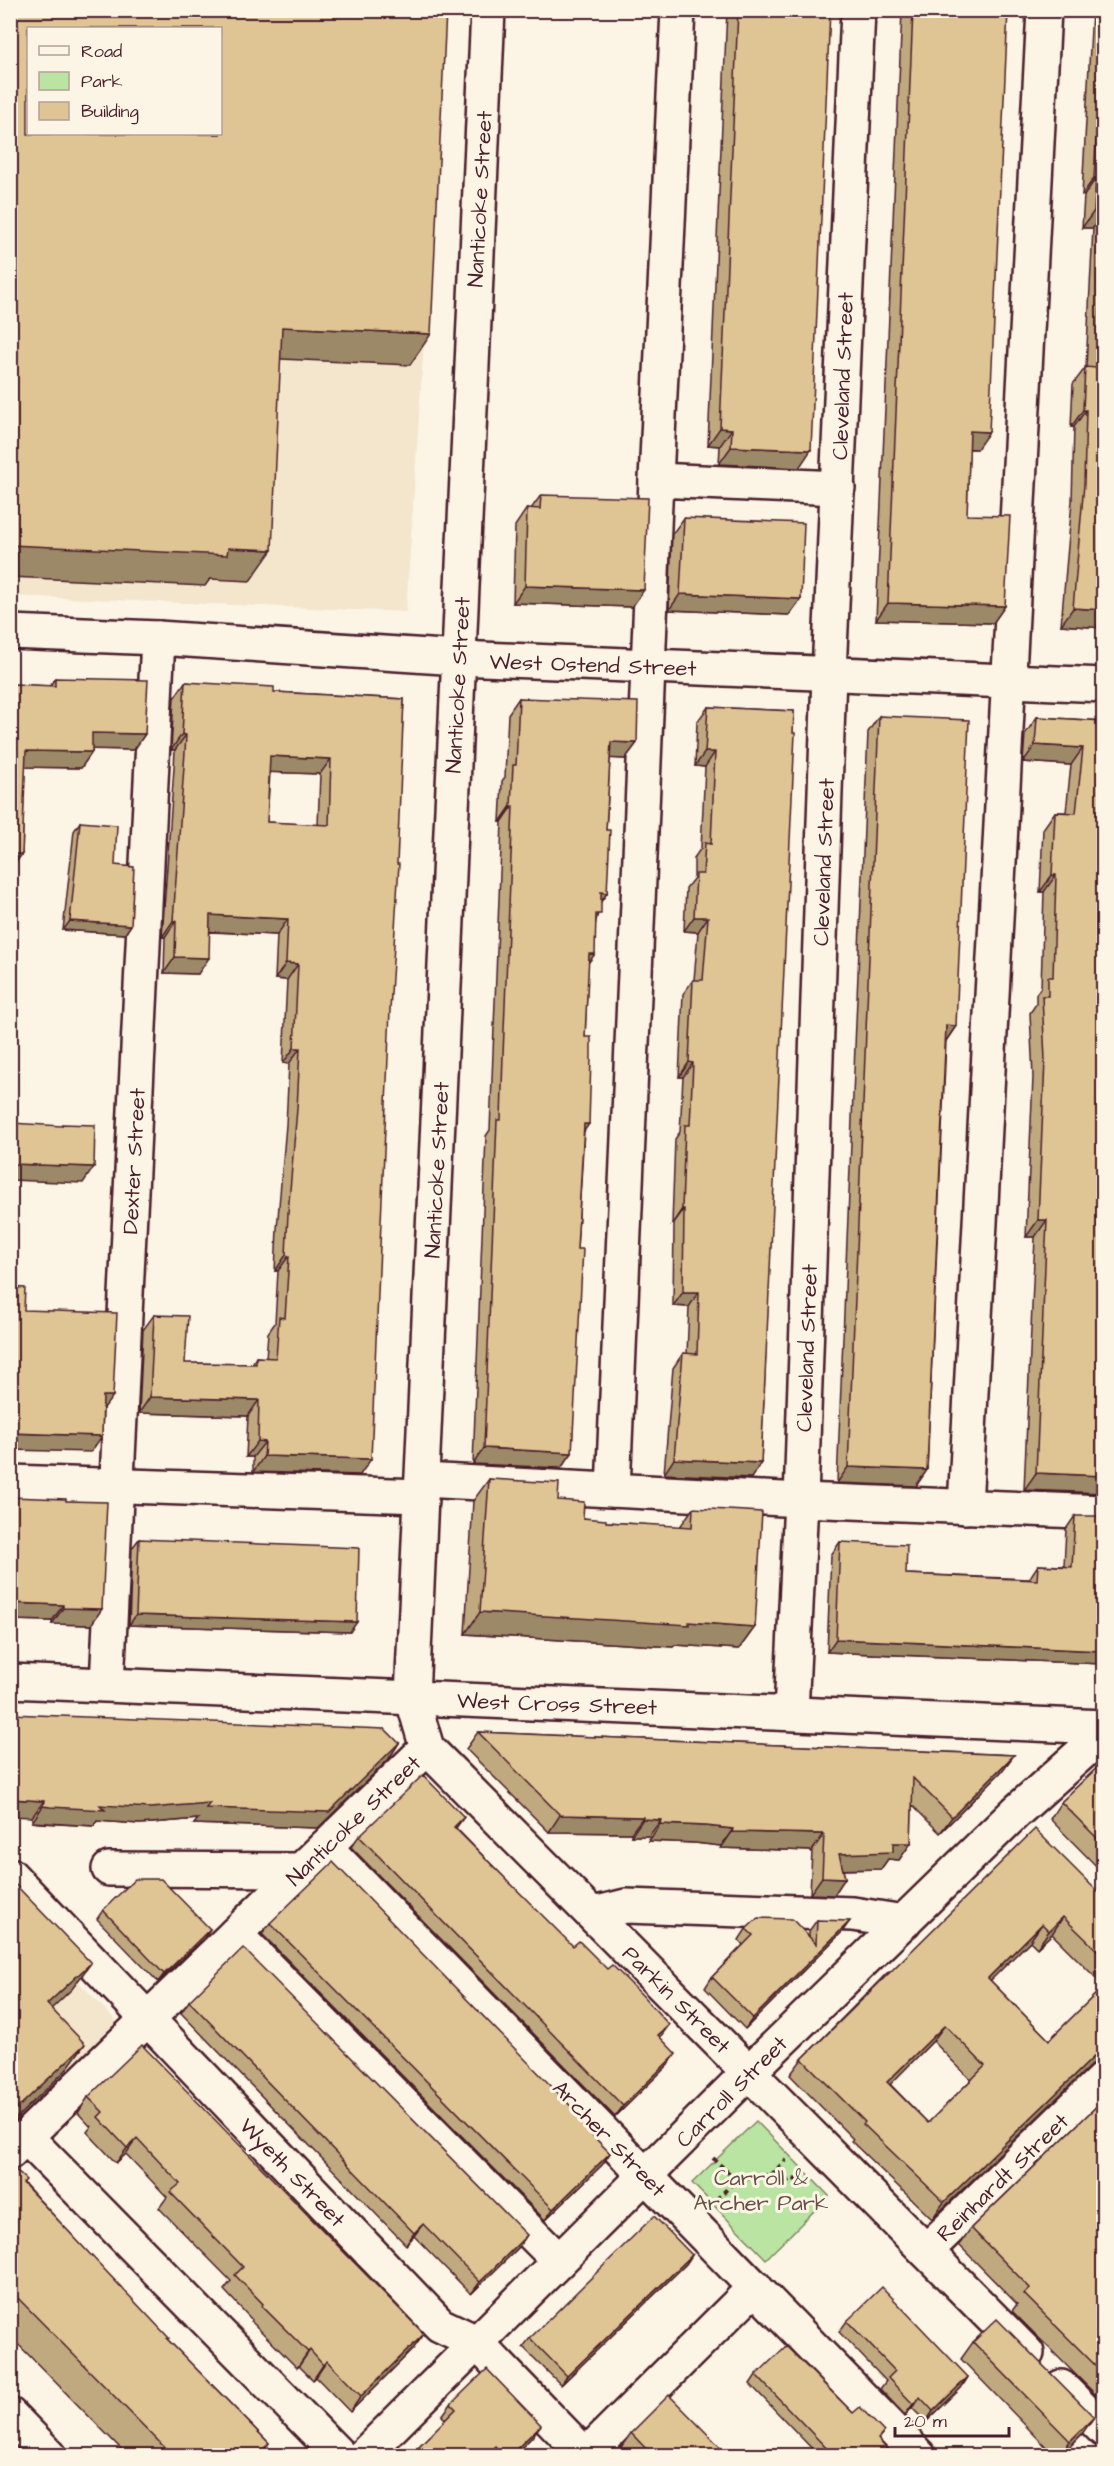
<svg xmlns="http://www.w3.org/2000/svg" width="1114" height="2466" viewBox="0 0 1114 2466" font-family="'Architects Daughter',sans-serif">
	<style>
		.built { fill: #f3e6cd; fill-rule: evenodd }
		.green { fill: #bae4a1; stroke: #828266; stroke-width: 1.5 }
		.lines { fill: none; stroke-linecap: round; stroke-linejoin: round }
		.minor-casing { stroke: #4a1f2b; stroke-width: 38 }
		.path { stroke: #4a1f2b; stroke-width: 4; stroke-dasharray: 4.5 4.5; stroke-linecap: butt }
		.minor { stroke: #fcf5e5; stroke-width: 33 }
		.wall { fill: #c0a97f; stroke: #4a1f2b; stroke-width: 1.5; fill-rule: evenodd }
		.shaded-wall { fill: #9c8968; stroke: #4a1f2b; stroke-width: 1.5 }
		.building { fill: #dfc494; stroke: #4a1f2b; stroke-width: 1.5; fill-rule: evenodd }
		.labels { text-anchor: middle; stroke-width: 6; stroke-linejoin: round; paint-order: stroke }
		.street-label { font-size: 22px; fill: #4a1f2b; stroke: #fcf5e5 }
		.park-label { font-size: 22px; fill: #665048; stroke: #fcf5e5 }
	</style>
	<rect width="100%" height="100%" fill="#fcf5e5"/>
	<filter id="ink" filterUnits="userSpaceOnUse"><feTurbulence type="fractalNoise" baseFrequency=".0167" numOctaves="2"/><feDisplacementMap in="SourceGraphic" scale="12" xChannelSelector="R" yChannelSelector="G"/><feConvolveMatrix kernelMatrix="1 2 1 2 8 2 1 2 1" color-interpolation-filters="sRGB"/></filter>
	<g filter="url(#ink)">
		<!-- built -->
		<g class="built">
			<path d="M11,11H446L406,612L11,596ZM28,28H220V134H28Z"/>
			<path d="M11,1911L118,2023L11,2127Z"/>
		</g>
		<!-- green -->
		<path class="green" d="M756,2121L829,2196L766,2259L692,2183Z"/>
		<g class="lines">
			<!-- minor casing -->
			<g class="minor-casing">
				<g id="minor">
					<path d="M488,10L412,1697L427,1748L1027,2353"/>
					<path d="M656,480L678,10"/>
					<path d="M10,632L158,638L459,658L1104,685"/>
					<path d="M422,1480L801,1500L1104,1512"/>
					<path d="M10,1482L421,1496"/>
					<path d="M613,1490L656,480L838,488"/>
					<path d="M965,1507L1044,10"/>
					<path d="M10,1681L1104,1727"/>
					<path d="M107,1684L158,638"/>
					<path d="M791,1713L801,1500L829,674L858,10"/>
					<path d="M325,1847L919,2456"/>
					<path d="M109,1869L301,1870"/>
					<path d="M10,1875L440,2325L476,2342L586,2456"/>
					<path d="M593,1914L626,1906L853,1914L904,1922"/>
					<path d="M235,1934L559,2261"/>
					<path d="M26,2137L340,2456"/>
					<path d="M10,2152L427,1748"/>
					<path d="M926,2251L1104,2078"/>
					<path d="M1061,2387L1104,2430"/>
					<path d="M10,2415L50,2456"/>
					<path d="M363,2456L749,2072L1016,1812L1104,1733"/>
					<path d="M585,2456L755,2287"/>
				</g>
			</g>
			<!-- path -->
			<g class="path">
				<path d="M713,2158L736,2180L717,2199"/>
				<path d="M771,2175L781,2184L792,2179L804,2181"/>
				<path d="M736,2180L771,2175L786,2160"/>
			</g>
			<!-- minor -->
			<use href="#minor" class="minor"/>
		</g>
		<!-- wall -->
		<g class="wall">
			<path d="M727,10H830L799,468L719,464L720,446L708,445Z"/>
			<path d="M902,10H1008L977,449H969L967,515L1005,606L993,623L876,620Z"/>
			<path d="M1092,10H1104V628L1061,625L1072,501L1074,427H1071L1073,384L1086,367L1093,228H1082L1084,196L1082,195Z"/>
			<path d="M541,495L632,607L513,603L515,526L527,508L531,509Z"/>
			<path d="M684,518L801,599L789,615L669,610L672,534Z"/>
			<path d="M55,678L145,734L134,750L92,749V752L81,768L25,767L22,854L14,865L10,684L50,686Z"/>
			<path d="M185,682L274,692L404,699L360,1475L253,1472V1457H246L248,1416L139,1413L143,1330L154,1315L185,1363L252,1364L256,1357L266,1358L268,1333L275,1323L278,1271H275L277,1229L286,1125L289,1064L283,1063L287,980L275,979L277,935L210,932L198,974L164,973L165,937H162L174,768L175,750H171L174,698ZM270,772L320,774L318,825L267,822Z"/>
			<path d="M519,698L637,743L625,759L610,758L606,830L607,893L601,901L596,921L588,963L585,1037L584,1131L577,1249L572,1453L561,1468L473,1464L486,1136L490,1130L502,822H500L502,781L505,777L508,714Z"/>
			<path d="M708,707L794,711L761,1463L751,1478L664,1474L673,1368L683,1353L687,1354L689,1307L673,1306L674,1223L672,1224L675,1139L680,1132L683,1077H679L683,994L693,980H694L698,932L684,931L686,888L694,878V858L701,848L705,767L695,766L697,722Z"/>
			<path d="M879,716L956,1026L946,1041L927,1470L916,1486L837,1483L868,732Z"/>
			<path d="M1037,717L1104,721V1493L1024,1490L1035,1237H1026L1033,1077L1030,1013L1036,1004V994L1041,987L1044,892H1040L1043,829L1055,812H1066L1071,765L1023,762L1025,734Z"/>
			<path d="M80,822L131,925L125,934L63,930L74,831Z"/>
			<path d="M489,1479L558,1500L583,1518L606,1522L680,1527L693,1508L755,1627L739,1649L675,1645L673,1647L465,1634L473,1501Z"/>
			<path d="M10,1497L91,1625L52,1624V1621L10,1620Z"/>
			<path d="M1075,1516L1103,1664L827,1652L831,1555L840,1542L906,1574L1029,1579L1038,1565L1064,1566L1066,1529Z"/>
			<path d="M139,1539L350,1632L129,1625L132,1548Z"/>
			<path d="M10,1714L399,1743L388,1760L318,1828L194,1824L198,1819L140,1824L97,1821L94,1826L39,1823L32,1822V1817Z"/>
			<path d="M478,1732L1014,1755L1002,1771L940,1833L912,1805L911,1843L899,1860L888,1859L881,1869L843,1870L845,1878L834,1895L810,1894L812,1851L721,1848V1846L695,1843L649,1841V1836H631V1833L549,1832L466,1749Z"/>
			<path d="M1104,1761V1874L1050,1819L1061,1802Z"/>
			<path d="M456,1828L660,2037L668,2065L615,2117L351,1847L359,1836Z"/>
			<path d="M1104,1898V1986L1052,1934L1037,1948L1030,1941L990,1980L1049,2040L1104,1986V2060H1099L1091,2065L932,2219L851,2141L853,2139L790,2075L802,2059L887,1973ZM933,2041L971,2080L928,2123L890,2084Z"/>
			<path d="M103,1910L210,1929L204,1938L158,1982L97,1919Z"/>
			<path d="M817,1920L842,1932L745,2029L705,1988L712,1977L743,1945L739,1940L746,1929L809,1937V1931Z"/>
			<path d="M270,1923L610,2153L602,2165L545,2220L262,1934Z"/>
			<path d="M189,2001L519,2247L471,2294L414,2236L406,2245L181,2013Z"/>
			<path d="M88,2097L424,2334L413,2349L350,2412L316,2377L313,2380L299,2366L297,2368L251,2321L252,2320L224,2290L231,2281L159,2208L167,2197L126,2154L116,2163L87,2132L91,2127L78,2113Z"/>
			<path d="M1104,2099V2403L1012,2311L1017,2304L959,2245L971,2228Z"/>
			<path d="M10,2165L24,2183L168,2340L269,2443L260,2456H128L10,2336Z"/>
			<path d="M692,2255L686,2264L561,2385L523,2347L530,2338Z"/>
			<path d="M847,2321L968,2377L961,2388L926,2422L912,2408L905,2415L880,2389L886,2381L839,2332Z"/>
			<path d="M973,2342L1082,2434L1061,2456H1055L961,2359Z"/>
			<path d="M756,2375L879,2440L890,2456H819L750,2384Z"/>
			<path d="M451,2404L532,2437L513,2456H409L446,2420L442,2416Z"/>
			<path d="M631,2433L729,2456H630L621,2447Z"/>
		</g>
		<!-- shaded-wall -->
		<g class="shaded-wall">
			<path d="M1094,178H1096L1084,196L1082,195Z"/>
			<path d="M1094,211H1104V212L1093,228H1082Z"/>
			<path d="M282,327L431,334L410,365L260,358Z"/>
			<path d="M1083,410H1086L1074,427H1071Z"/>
			<path d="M720,428L732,429L720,446L708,445Z"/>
			<path d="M970,431L989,432L977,449L958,448Z"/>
			<path d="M731,447L811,450L799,468L719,464Z"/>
			<path d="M10,545L228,548L272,550L250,581L210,579L205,586L10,577Z"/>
			<path d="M525,586L644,590L632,607L513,603Z"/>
			<path d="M680,594L801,599L789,615L669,610Z"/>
			<path d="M888,603L1005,606L993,623L876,620Z"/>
			<path d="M1073,608L1104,610V628L1061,625Z"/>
			<path d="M92,733L145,734L134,750L81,749Z"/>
			<path d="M182,734L186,735L175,750H171Z"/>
			<path d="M611,742L637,743L625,759L600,758Z"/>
			<path d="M1035,745L1083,748L1071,765L1023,762Z"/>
			<path d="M26,751L92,752L81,768L15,767Z"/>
			<path d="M705,752H715L705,767L695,766Z"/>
			<path d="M270,756L331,759L320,774L259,772Z"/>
			<path d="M511,806H513L502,822H500Z"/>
			<path d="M14,854H22L10,870Z"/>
			<path d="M1052,875H1056L1044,892H1040Z"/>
			<path d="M601,892L607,893L596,909Z"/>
			<path d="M210,915L288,919L277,935L199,931Z"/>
			<path d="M694,917H708L698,932L684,931Z"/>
			<path d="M70,921L131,925L125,934L63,930Z"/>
			<path d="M173,921H176L165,937H162Z"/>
			<path d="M589,954H595L583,970Z"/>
			<path d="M175,957L209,958L198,974L164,973Z"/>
			<path d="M286,963L298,964L287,980L275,979Z"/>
			<path d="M946,1025L956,1026L945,1042Z"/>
			<path d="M294,1048H300L289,1064L283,1063Z"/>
			<path d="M689,1062L693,1063L683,1077H679Z"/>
			<path d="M584,1124H589L578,1140Z"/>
			<path d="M13,1164L94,1167L83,1183L10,1180Z"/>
			<path d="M682,1209H684L674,1223L672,1224Z"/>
			<path d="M1038,1220H1047L1035,1237H1026Z"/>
			<path d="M286,1255L289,1256L278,1271H275Z"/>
			<path d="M683,1292H699L689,1307L673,1306Z"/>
			<path d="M103,1396H113L101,1412Z"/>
			<path d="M150,1397L259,1400L248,1416L139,1413Z"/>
			<path d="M10,1433L102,1436L91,1452L10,1450Z"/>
			<path d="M258,1441L265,1442L253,1457H246Z"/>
			<path d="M484,1448L572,1453L561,1468L473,1464Z"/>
			<path d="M264,1456L371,1459L360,1475L253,1472Z"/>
			<path d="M674,1459L761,1463L751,1478L664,1474Z"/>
			<path d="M848,1467L927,1470L916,1486L837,1483Z"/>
			<path d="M1036,1473L1104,1476V1493L1024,1490Z"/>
			<path d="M10,1603L63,1605L52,1621L10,1620Z"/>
			<path d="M63,1608L102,1609L91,1625L52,1624Z"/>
			<path d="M480,1612L689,1622L755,1627L739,1649L675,1645L673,1647L465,1634Z"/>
			<path d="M136,1615L357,1622L350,1632L129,1625Z"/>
			<path d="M836,1639L1104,1651L1103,1664L827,1652Z"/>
			<path d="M399,1743L388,1760L318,1828L194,1824L198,1819L140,1824L97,1821L94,1826L32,1822L43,1806L100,1805Z"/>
			<path d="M1014,1755L1002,1771L940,1833L952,1817Z"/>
			<path d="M10,1799L44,1801L32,1817L10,1816Z"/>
			<path d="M560,1815L643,1817L631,1833L549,1832Z"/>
			<path d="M464,1817L456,1828L446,1838L454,1827Z"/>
			<path d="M643,1819L661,1820L649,1836H631Z"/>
			<path d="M660,1824L706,1826L733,1829L721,1846L695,1843L649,1841Z"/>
			<path d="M732,1832L824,1834L812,1851L721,1848Z"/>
			<path d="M893,1843H911L899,1860L888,1859L881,1869L827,1870L839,1854Z"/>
			<path d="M822,1877L845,1878L834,1895L810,1894Z"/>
			<path d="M1063,1917L1052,1934L1037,1948L1049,1931Z"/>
			<path d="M850,1921L842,1932L745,2029L753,2018Z"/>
			<path d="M1042,1924L1030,1941L976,1995L988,1978Z"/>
			<path d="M210,1929L204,1938L158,1982L164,1974Z"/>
			<path d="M91,1963L72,1989L28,2031L47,2004Z"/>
			<path d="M669,2025L661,2036L650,2046L658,2035Z"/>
			<path d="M945,2025L933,2041L876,2099L887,2082Z"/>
			<path d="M85,2044L66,2070L10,2124V2115Z"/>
			<path d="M1104,2047V2060H1099L1091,2065L932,2219L944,2202Z"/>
			<path d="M676,2054L668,2065L615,2117L623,2106Z"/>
			<path d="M137,2138L126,2154L116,2163L127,2148Z"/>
			<path d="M610,2153L602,2165L545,2220L553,2209Z"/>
			<path d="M423,2224L414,2236L406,2245L414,2233Z"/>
			<path d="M527,2235L519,2247L471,2294L480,2282Z"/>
			<path d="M692,2255L686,2264L561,2385L567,2376Z"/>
			<path d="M424,2334L413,2349L350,2412L361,2396Z"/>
			<path d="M310,2350L299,2366L297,2368L308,2352Z"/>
			<path d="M327,2361L316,2377L313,2380L323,2365Z"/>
			<path d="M968,2377L961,2388L926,2422L933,2411Z"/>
			<path d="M920,2397L912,2408L905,2415L913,2404Z"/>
			<path d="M1094,2417L1082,2434L1060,2456L1070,2441Z"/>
			<path d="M541,2425L532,2437L513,2456H509Z"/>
		</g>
		<!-- building -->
		<g class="building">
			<path d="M10,10H446L431,334L282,327L272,550L228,548L227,555L10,545ZM28,28H220V134H28Z"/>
			<path d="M738,10H830L811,450L731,447L732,429L720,428Z"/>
			<path d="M913,10H1008L989,432L970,431L967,515L1010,516L1005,606L888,603Z"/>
			<path d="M1104,10V211H1094L1096,178H1094Z"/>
			<path d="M1104,232V610L1073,608L1084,484L1086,410H1083L1085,367L1097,368Z"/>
			<path d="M541,495L648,498L644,590L525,586L527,508L540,509Z"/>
			<path d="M684,518L804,523L801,599L680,594Z"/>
			<path d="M55,678L148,680L145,734L92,733V752L26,751L22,854H14L12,914H10V684L55,686Z"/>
			<path d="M185,682L274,687V692L404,699L397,864H399L390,1010L371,1459L264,1456L265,1442L258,1441L259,1400L150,1397L154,1315L188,1316L185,1363L256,1364V1357L276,1358L279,1317L285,1318L289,1256L286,1255L288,1213L297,1109L300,1048H294L298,964L286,963L288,919L210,915L209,958L175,957L176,921H173L185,752L186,735L182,734ZM270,756L331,759L329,825L267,822Z"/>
			<path d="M519,698L638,702L637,743L611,742L606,830H610L607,893L601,892V914H596L595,954H589L585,1037H591V1058L589,1124H584L577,1249H583L572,1453L484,1448L497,1120H501L503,1055L513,806H511L513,765H516Z"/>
			<path d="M708,707L794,711L793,733H795L761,1463L674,1459L683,1353L697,1354L699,1292H683L684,1209H682L685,1125H690L693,1063L689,1062L693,980H703L708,917H694L696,874H703L705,843L711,844L715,752H705Z"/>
			<path d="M879,716L969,720L956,1026L946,1025L927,1470L848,1467Z"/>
			<path d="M1037,717L1104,721V1476L1036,1473L1047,1220H1038L1045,1060L1042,996H1048V977H1053L1056,875H1052L1055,812L1076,813L1083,748L1035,745Z"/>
			<path d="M80,822L117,825L115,865L134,867L131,925L70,921Z"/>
			<path d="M10,1123L62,1126V1124L95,1125L94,1167L13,1164L10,1224Z"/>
			<path d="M10,1287L25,1288L24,1310L117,1313L113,1396H103L102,1436L10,1433Z"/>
			<path d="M489,1479L559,1483L558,1500L584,1502L583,1518L606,1520V1522L692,1527L693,1508L762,1512L755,1627L689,1622V1625L480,1612Z"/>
			<path d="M10,1497L66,1499V1501L107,1502L102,1609L63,1608V1605L10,1603Z"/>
			<path d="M1075,1516H1104V1651L836,1639L840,1542L907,1545L906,1574L1037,1580L1038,1565L1072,1567Z"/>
			<path d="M139,1539L359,1548L357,1622L136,1615Z"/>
			<path d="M10,1714L385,1729L399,1743L329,1812L206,1808L210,1803L151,1808L100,1805L105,1810L50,1807L43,1806L44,1801L10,1799Z"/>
			<path d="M478,1732L1014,1755L952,1817L913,1778L911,1843H893V1852L839,1854L845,1878L822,1877L824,1834L732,1832L733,1829L706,1826L660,1824L661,1820L643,1819V1817L560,1815Z"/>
			<path d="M1104,1761V1845L1061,1802Z"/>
			<path d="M423,1775L464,1817L454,1827L573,1946L579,1941L607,1969L612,1965L642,1995L669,2025L658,2035L676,2054L623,2106L359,1836Z"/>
			<path d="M1035,1829L1104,1898V1957L1063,1917L1049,1931L1042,1924L988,1978L1049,2040L1104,1986V2047L944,2202L863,2124L865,2122L802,2059ZM945,2025L985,2066L928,2123L887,2082Z"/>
			<path d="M333,1862L596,2132L592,2135L610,2153L553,2209L270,1923Z"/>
			<path d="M10,1879L91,1963L47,2004L85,2044L10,2115Z"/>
			<path d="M135,1879H161L210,1929L164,1974L103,1910Z"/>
			<path d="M758,1918L792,1919L816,1944L817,1920L850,1921L753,2018L712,1977L753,1935L746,1929Z"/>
			<path d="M243,1948L527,2235L480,2282L423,2224L414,2233L189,2001Z"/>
			<path d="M142,2045L424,2334L361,2396L327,2361L323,2365L310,2350L308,2352L262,2306L263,2304L235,2275L243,2267L170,2192L180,2184L137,2138L127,2148L98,2117L103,2112L88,2097Z"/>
			<path d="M1104,2099V2374L1024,2294L1030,2288L971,2228Z"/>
			<path d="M10,2165L26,2180L23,2183L169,2338L167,2339L269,2443L257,2456H173L10,2290Z"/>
			<path d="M654,2216L692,2255L567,2376L530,2338Z"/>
			<path d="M882,2287L968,2377L933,2411L920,2397L913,2404L888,2378L895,2371L847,2321Z"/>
			<path d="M997,2319L1094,2417L1070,2441L973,2342Z"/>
			<path d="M786,2346L853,2413L860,2407L884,2432L878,2439L891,2454L890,2456H834L756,2375Z"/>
			<path d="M487,2369L541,2425L509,2456H504L495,2446L485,2456H409L456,2409L451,2404Z"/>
			<path d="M669,2395L729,2456H653L631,2433Z"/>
		</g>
	</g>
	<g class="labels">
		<!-- street labels -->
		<g class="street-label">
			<text transform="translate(479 199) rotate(-87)" y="8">Nanticoke Street</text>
			<text transform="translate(842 376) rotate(-88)" y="8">Cleveland Street</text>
			<text transform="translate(593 664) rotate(2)" y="8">West Ostend Street</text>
			<text transform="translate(457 685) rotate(-87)" y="8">Nanticoke Street</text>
			<text transform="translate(823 862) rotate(-88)" y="8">Cleveland Street</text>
			<text transform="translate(133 1161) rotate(-87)" y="8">Dexter Street</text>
			<text transform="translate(436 1170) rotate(-87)" y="8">Nanticoke Street</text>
			<text transform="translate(806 1348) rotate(-88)" y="8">Cleveland Street</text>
			<text transform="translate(557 1703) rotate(2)" y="8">West Cross Street</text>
			<text transform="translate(353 1820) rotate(-44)" y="8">Nanticoke Street</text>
			<text transform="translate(677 1999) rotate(45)" y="8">Parkin Street</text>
			<text transform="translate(731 2091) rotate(-45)" y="8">Carroll Street</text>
			<text transform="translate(610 2138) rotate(46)" y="8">Archer Street</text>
			<text transform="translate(293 2172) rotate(46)" y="8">Wyeth Street</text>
			<text transform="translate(1002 2177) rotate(-44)" y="8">Reinhardt Street</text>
		</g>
		<!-- park labels -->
		<g class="park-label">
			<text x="761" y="2185">Carroll &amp;<tspan x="761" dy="25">Archer Park</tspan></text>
		</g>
	</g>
	<!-- margin -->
	<rect width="1114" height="2466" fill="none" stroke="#fcf5e5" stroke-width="36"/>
	<rect x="18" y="18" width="1078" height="2430" fill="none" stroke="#4a1f2b" stroke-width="2" filter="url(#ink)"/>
	<!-- legend -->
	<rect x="27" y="27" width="195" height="108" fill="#fcf5e5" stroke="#b59f9b" stroke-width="1.5"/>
	<rect x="39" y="46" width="30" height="9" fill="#fcf5e5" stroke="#b59f9b" stroke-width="1.5"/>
	<text x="81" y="57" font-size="18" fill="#4a1f2b">Road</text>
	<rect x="39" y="72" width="30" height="18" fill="#bae4a1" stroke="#b59f9b" stroke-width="1.5"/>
	<text x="81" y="87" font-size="18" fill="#4a1f2b">Park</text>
	<rect x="39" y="102" width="30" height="18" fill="#dfc494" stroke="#b59f9b" stroke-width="1.5"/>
	<text x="81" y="117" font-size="18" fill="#4a1f2b">Building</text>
	<!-- scale -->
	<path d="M895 2427v9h114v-9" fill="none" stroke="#4a1f2b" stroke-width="3"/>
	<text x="904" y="2427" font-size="18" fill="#4a1f2b" stroke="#fcf5e5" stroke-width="4.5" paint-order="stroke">20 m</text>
</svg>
